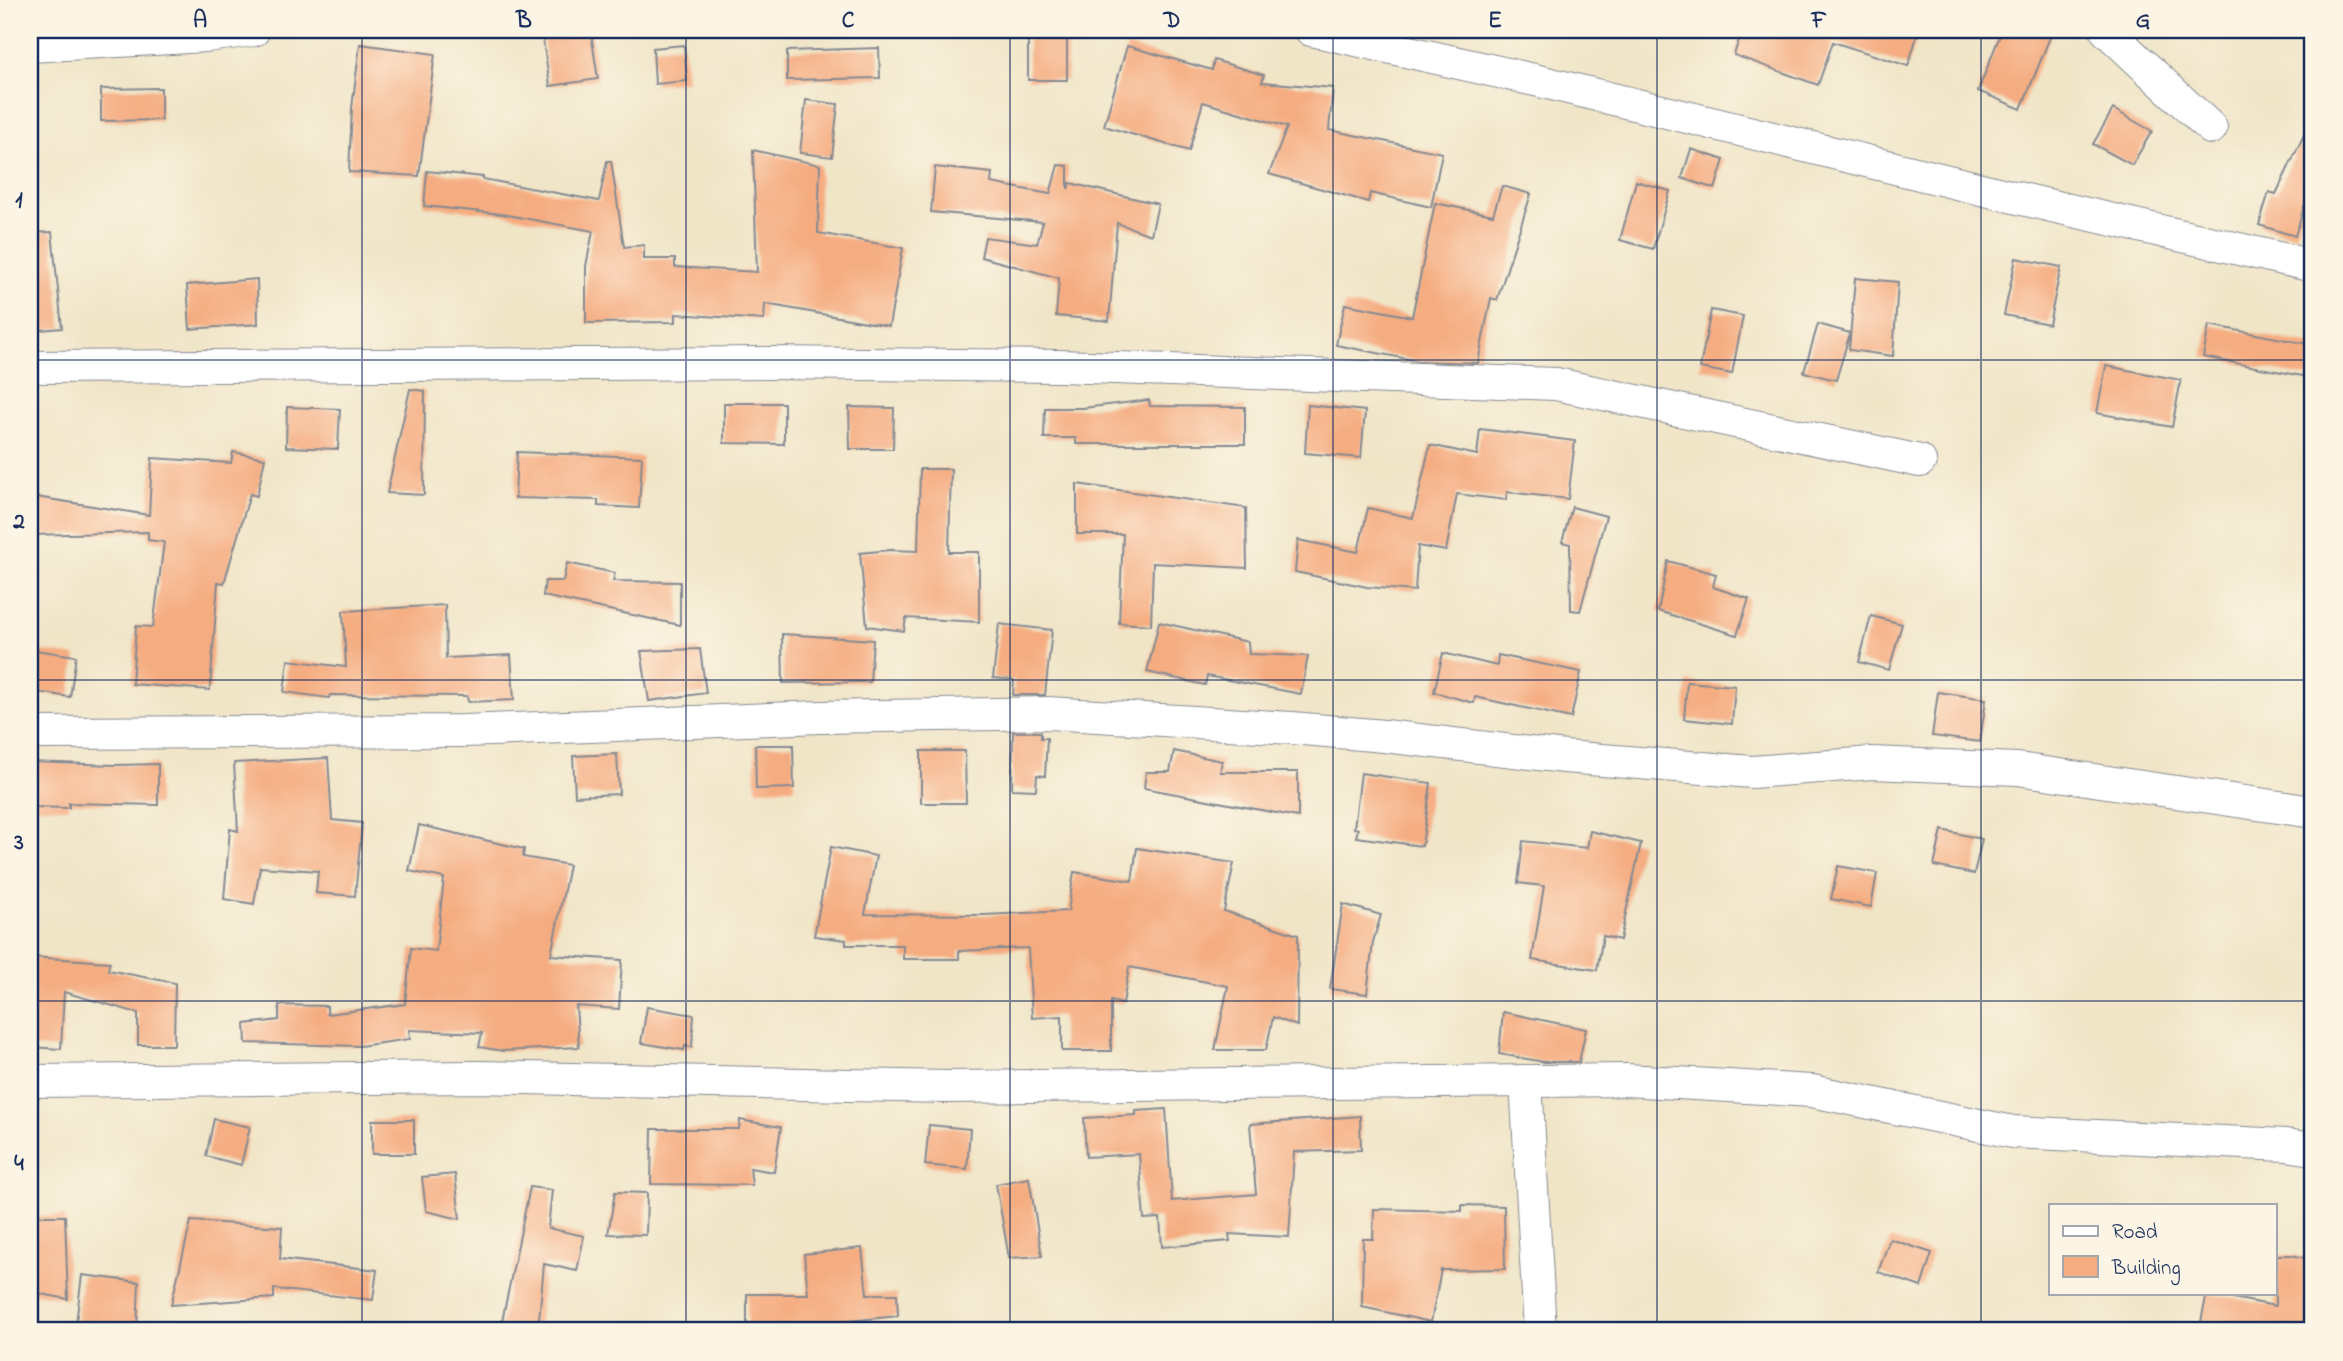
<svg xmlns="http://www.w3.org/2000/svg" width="2343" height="1361" viewBox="0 0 2343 1361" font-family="'Indie Flower',sans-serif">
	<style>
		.building { fill: #f5ac80 }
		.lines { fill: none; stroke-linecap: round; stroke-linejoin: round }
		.street-casing { stroke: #868a92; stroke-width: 34 }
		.street { stroke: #fff; stroke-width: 32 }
		.grid { fill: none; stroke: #1b2f5e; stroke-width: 2; stroke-opacity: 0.55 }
		.neatline { fill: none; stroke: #1b2f5e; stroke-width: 2.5 }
		.grid-label { font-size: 23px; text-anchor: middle; font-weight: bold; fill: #1b2f5e }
	</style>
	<rect width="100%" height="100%" fill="#fcf5e5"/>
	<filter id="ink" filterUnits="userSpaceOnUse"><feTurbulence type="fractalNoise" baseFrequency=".0143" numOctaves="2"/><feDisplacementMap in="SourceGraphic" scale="14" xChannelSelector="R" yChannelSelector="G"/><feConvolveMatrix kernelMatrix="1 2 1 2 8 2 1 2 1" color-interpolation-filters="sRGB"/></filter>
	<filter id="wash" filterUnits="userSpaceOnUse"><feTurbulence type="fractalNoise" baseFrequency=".00686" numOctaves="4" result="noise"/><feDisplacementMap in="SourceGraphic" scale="28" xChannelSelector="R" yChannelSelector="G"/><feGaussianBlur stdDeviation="1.57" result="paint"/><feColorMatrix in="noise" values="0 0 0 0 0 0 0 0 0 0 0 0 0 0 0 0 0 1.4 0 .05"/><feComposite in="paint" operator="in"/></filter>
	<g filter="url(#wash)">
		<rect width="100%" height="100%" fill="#f0e5c7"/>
		<g id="blocks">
			<!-- building -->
			<g class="building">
				<path d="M1742,30H1919L1908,66L1833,42L1818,85L1734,55Z"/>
				<path d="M2002,30H2053L2021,109L1978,91Z"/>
				<path d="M591,33L598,79L550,86L543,40Z"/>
				<rect x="1028" y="38" width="39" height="42"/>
				<path d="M360,44L435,54L419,176L349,172L352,108Z"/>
				<path d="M684,45L687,81L655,84L653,48Z"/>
				<path d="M1127,46L1212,70L1214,60L1264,75L1262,82L1333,88L1329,130L1442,153L1431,207L1370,193L1368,202L1269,174L1287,127L1203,102L1189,151L1104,126Z"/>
				<path d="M879,48L880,78L787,80V51Z"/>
				<path d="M161,88V120L101,121V89Z"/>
				<path d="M806,100L838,104L832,157L800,153Z"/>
				<path d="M2113,109L2152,131L2132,165L2093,144Z"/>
				<path d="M2309,124L2313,126V178L2295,236L2259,225L2269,192L2276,194Z"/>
				<path d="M1691,149L1724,160L1715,189L1682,178Z"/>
				<path d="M753,150L820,165L818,233L903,248L889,326L765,304L764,320L676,314V322L586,323V266L593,231L502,214L424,206L427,171L483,177V179L599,201L607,161H611L624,247L644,245V259H675V267L757,272Z"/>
				<path d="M1058,165L1068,166V189L1070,183L1158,204L1151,235L1117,223L1109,321L1056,316L1059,278L981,257L985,237L1037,244L1043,222L931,212L935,167L992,173L991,183L1050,194Z"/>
				<path d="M1636,181L1670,191L1653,249L1620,240Z"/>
				<path d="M1502,186L1531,194L1497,300L1491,298L1478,363L1418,361L1336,345L1345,304L1412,317L1435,203L1493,215Z"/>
				<path d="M52,232L62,328L30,331V233Z"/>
				<path d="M2016,258L2061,267L2049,324L2004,315Z"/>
				<path d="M1855,278L1898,282L1893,356L1849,350Z"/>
				<path d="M257,279L258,324L190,329L187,285Z"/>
				<path d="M1711,310L1743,316L1732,374L1700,368Z"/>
				<path d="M1818,324L1850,333L1836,380L1804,372Z"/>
				<path d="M2209,325L2313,345V378L2203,357Z"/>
				<path d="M2106,366L2181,380L2172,427L2097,413Z"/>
				<path d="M410,389L425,391L424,495L387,493Z"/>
				<path d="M1149,400L1150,406L1245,407V444H1076V438H1044L1045,408H1083Z"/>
				<path d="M724,403H784V444L724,443Z"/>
				<path d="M1308,405L1365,411L1361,458L1305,453Z"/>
				<path d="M287,407L340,409L338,449L286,447Z"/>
				<path d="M849,407L894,408L893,449H850Z"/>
				<path d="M1480,429L1575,441L1568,499L1507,492L1506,500L1457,494L1446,551L1418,546L1415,591L1367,587L1295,572L1298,540L1358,552L1368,508L1413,518L1430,445L1477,455Z"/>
				<path d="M233,452L265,458L257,496L250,494L224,583L218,582L210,690L132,684L136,626L153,627L164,542L148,540V532L30,535V496L149,515L152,458L231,463Z"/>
				<path d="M517,452L642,457L639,508L598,506V500L515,498Z"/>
				<path d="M920,469H951L949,552H979V622L906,618L904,631L867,626L860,553L890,550L918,551Z"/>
				<path d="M1077,484L1246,508L1247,568L1153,563L1151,625L1119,623L1123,534H1077Z"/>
				<path d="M1572,507L1606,516L1580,611L1571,610L1570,544L1562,542Z"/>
				<path d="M1668,561L1716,574L1713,587L1749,599L1737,635L1658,611Z"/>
				<path d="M567,563L615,573L613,581L680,582V625L543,596L545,581H563Z"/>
				<path d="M445,605L446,658L511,655L514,700L468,702L467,696L330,695L329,698L284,692L288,660L346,667L343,611Z"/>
				<path d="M1871,616L1902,624L1889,670L1859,662Z"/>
				<path d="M1159,622L1248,642L1249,654L1308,656L1301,694L1207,676L1205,685L1147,672Z"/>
				<path d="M999,624L1052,630L1045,695H1013L1014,680L993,678Z"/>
				<path d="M782,634L873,640L870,682L783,683Z"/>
				<path d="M700,649L706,693L649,701L641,651Z"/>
				<path d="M35,650L76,656L70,697L30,691Z"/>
				<path d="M1443,653L1497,666L1498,655L1581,672L1571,718L1475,697L1474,703L1434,692Z"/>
				<path d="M1687,682L1735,686L1732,724L1684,719Z"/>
				<path d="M1938,692L1986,699L1980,742L1932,736Z"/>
				<path d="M1013,732H1041V738H1047L1045,776L1037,775L1036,790L1012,789Z"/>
				<path d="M755,745H793L794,788L756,789Z"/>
				<path d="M921,751H965L966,803H921Z"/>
				<path d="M1174,751L1222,761L1220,772H1298V817L1144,788L1146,772H1170Z"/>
				<path d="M617,754L619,794L575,796L573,756Z"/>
				<path d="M328,758L332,820L362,823L355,896L316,893L318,871L260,867L254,904L224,899L230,829L238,831L234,763Z"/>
				<path d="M30,762L115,765L158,764V805L69,803V808L30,807Z"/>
				<path d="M1361,773L1431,783L1422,846L1356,837L1358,829L1354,828Z"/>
				<path d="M419,825L524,849L523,857L569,865L551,955L622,960L619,1009L576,1006L579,1047L503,1051L479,1047L482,1033L409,1030L410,1039L360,1046L246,1043L245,1024L279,1020V1005L327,1006V1014L405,1004L411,948L436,951L444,878L409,871Z"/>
				<path d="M1942,830L1982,839L1974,874L1934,866Z"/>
				<path d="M1590,831L1641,843L1620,940L1603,936L1597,970L1532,960L1544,886L1518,883L1523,841L1587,848Z"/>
				<path d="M831,847L876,856L865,914L984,915L1068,911L1074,872L1132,881L1137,848L1234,863L1224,911L1298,935L1297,1026L1273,1017L1266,1050H1215L1228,986L1129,967L1123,1004L1111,1001V1051H1062V1016L1032,1018L1028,948L959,951V959H903V945H846V940L814,936Z"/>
				<path d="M1838,866L1877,873L1871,907L1831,899Z"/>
				<path d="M1343,904L1381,915L1373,942L1367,994L1330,989Z"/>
				<path d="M30,957L110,962L108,970L175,983L174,1045H138V1013L64,992L61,1049L30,1047Z"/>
				<path d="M647,1007L694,1015L692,1047L685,1046L684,1050L641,1043Z"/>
				<path d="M1503,1012L1586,1029L1579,1062H1544L1499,1054Z"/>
				<path d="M1166,1109L1172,1201L1256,1194L1250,1124L1360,1116L1361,1150L1294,1152L1289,1237L1229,1234L1230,1241L1162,1247L1160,1218L1144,1219L1139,1154L1086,1157L1084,1118L1136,1115V1111Z"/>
				<path d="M214,1119L250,1127L241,1165L206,1156Z"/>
				<rect x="372" y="1120" width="42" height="34"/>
				<path d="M740,1120L781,1127L774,1172L750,1168L752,1185L651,1184L652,1129H739Z"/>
				<path d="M929,1125L970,1129L967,1169L925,1165Z"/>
				<path d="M455,1174L460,1219L426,1211L422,1177Z"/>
				<path d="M1029,1178L1042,1256L1009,1258L996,1184Z"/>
				<path d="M530,1187L552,1190L548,1228L584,1236L577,1271L544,1264L538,1331H500Z"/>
				<path d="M615,1192L647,1193L646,1235L608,1234Z"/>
				<path d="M1462,1205L1504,1206L1505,1269L1441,1270L1431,1322L1362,1307L1363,1239H1373L1374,1209L1462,1211Z"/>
				<path d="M30,1216H65L68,1299L30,1292Z"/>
				<path d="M191,1221L282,1227L280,1259L377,1270L373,1300L274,1289V1298L171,1305Z"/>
				<path d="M1890,1239L1932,1253L1921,1287L1878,1272Z"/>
				<path d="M862,1248L867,1294H897L898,1316L799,1326V1331H747V1294H808L804,1254Z"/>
				<path d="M2275,1255H2292L2313,1260V1331H2199L2207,1293L2275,1306Z"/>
				<path d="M82,1275L139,1282L137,1331H75Z"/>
			</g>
		</g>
	</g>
	<g filter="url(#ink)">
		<use href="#blocks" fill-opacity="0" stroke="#868a92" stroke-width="2"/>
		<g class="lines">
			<!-- street casing -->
			<g class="street-casing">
				<g id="street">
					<path d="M1311,30L1539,81L2022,199L2313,266"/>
					<path d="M2106,30L2211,128"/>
					<path d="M30,46L206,36L254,30"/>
					<path d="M30,367L770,363L1060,366L1556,384L1920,461"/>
					<path d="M30,733L464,731L821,717L1048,713L1292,728L1384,736L1565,757L1752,772L1872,763L2018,769L2313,812"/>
					<path d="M30,1081L477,1077L947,1087L1626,1080L1812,1091L2013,1132L2286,1145L2313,1149"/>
					<path d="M1526,1081L1540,1331"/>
				</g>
			</g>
			<!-- street -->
			<use href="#street" class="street"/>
		</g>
	</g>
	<!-- grid -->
	<path class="grid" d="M362,30V1331M686,30V1331M1010,30V1331M1333,30V1331M1657,30V1331M1981,30V1331M30,360H2313M30,680H2313M30,1001H2313"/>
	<!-- margin -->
	<rect width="2343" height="1361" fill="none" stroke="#fcf5e5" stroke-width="77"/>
	<!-- legend -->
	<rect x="2049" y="1204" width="228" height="91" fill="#fcf5e5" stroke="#a2a6af" stroke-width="2"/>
	<rect x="2063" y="1226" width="35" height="10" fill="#ffffff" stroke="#a2a6af" stroke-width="2"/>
	<text x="2112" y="1238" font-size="21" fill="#1b2f5e">Road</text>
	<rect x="2063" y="1256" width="35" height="21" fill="#f5ac80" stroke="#a2a6af" stroke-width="2"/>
	<text x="2112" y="1274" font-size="21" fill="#1b2f5e">Building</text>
	<rect x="38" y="38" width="2266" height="1284" class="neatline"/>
	<g class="grid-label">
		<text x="200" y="27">A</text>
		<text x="524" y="27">B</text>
		<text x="848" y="27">C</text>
		<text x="1172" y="27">D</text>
		<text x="1495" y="27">E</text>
		<text x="1819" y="27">F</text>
		<text x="2143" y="27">G</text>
		<text x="19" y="207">1</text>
		<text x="19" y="528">2</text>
		<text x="19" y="849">3</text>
		<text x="19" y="1170">4</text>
	</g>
</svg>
